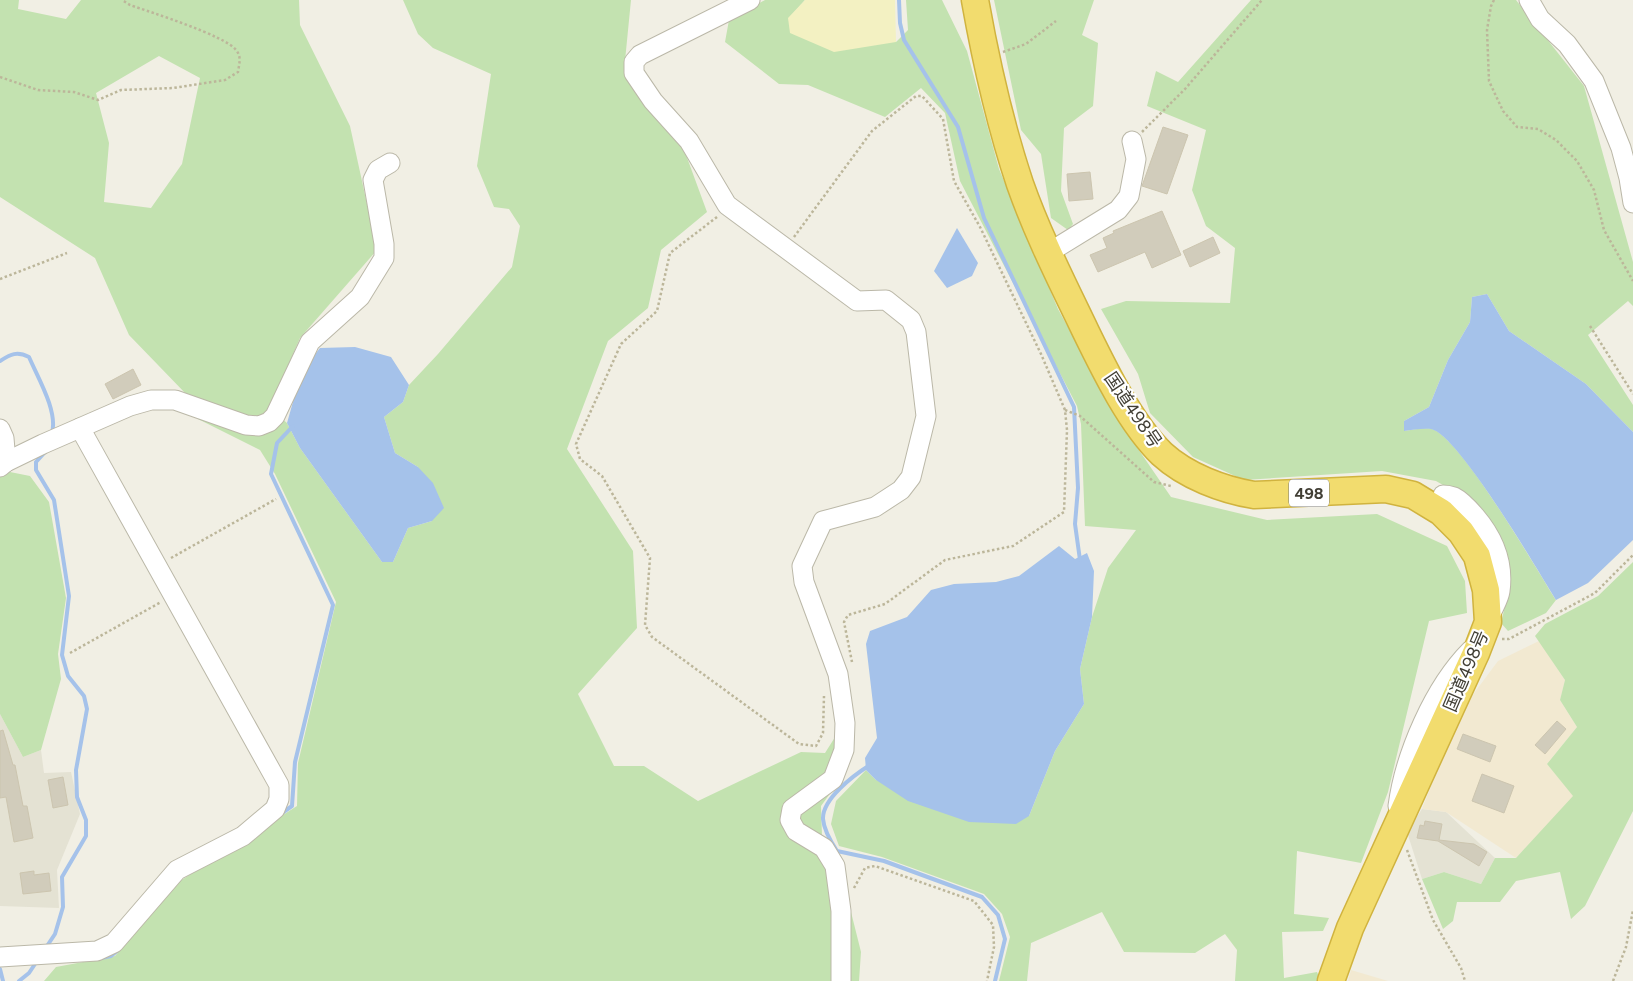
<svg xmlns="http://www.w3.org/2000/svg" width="1633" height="981" viewBox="0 0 1633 981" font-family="Figtree,'Noto Sans JP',sans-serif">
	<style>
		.residential { fill: #e4e2d3 }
		.commercial { fill: #f2e9d1 }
		.green { fill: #c3e2b0; fill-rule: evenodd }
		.sand { fill: #f3f1c2 }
		.water { fill: #a5c2ea }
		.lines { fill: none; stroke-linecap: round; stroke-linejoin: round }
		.stream { stroke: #a5c2ea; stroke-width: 4 }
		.building { fill: #d1ccbb; stroke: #ccc5af }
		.minor-casing { stroke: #bbb8a8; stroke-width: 21 }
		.highway-casing { stroke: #d0b33f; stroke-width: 29 }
		.path { stroke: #bcb69a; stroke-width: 2.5; stroke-dasharray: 2.5 2.5; stroke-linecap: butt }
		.minor { stroke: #fff; stroke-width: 19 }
		.highway { stroke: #f2dc6e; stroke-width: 26 }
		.labels { text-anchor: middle; stroke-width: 4.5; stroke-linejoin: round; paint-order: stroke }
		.shield { fill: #fff; stroke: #7b7972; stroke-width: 1 }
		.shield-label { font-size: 16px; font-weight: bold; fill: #423f35 }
		.street-label { font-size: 18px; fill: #423f35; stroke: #fff }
	</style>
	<rect width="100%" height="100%" fill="#f1efe4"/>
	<!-- residential -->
	<g class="residential">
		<path d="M0,714L23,757L41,750L44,773L71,772L80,814L57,870L59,908L0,906Z"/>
		<path d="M1422,809L1446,812L1495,858L1481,884L1444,872L1422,879L1407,832Z"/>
	</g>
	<!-- commercial -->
	<g class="commercial">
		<path d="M1539,641L1565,680L1560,700L1577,727L1547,764L1574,796L1516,858L1446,812L1422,809L1460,712L1498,661Z"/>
		<path d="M1351,970L1388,981H1348Z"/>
	</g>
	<!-- green -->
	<g class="green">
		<path d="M0,0H19L18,9L66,19L81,0H299L300,25L350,126L377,250L300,338L270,408L287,423L300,448L382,562H393L408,528L432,521L418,467L395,453L384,417L403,402L409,385L438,354L512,267L520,226L509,209L494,207L477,166L491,74L433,48L418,34L403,0H631L624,71L682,144L707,212L661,250L648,308L608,341L567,449L633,551L637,628L578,694L614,766H644L698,801L801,752L825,753L837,734L840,780L821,806L822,836L838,860L861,952L859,981H44L56,967L115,956L180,881L297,806L298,763L336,602L275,474L260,450L198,419L187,395L129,335L95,258L0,197ZM159,56L200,78L182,164L151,208L104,202L109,143L96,93Z"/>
		<path d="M765,0H805L789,18L896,42L908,30L906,0H942L967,51L999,169L1058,309L1119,421L1171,497L1267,520L1377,514L1447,546L1465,581L1467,613L1429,621L1388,792L1361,863L1297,851L1294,914L1329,918L1323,931L1282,932L1284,978L1317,972L1321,981H1235L1237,950L1225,934L1195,953L1124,952L1102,912L1031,943L1027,981H999L1010,937L1002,914L984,894L882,857L839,846L831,824L836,801L866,770L876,780L1029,816L1055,751L1084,704L1080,669L1092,617L1108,568L1136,530L1085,526L1081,424L1077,406L960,181L945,113L921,88L885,117L808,85L779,84L725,42L729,20Z"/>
		<path d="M994,0H1094L1082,35L1098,43L1093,106L1064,128L1061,191L1073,224L1068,230L1051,218L1041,154L1021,130Z"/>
		<path d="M1251,0H1516L1584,86L1633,262V306L1628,301L1588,335L1633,405V432L1586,384L1509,331L1487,294L1472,297L1470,322L1448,360L1429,407L1404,421L1405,431C1411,430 1426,427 1432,429C1460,437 1537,570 1556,600L1546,613L1508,631L1501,623L1511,581L1500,537L1471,501L1436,481L1382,471L1244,480L1193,457L1150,413L1138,374L1101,309L1126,301L1230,303L1235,248L1206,226L1192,190L1206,130L1147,106L1156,71L1178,82Z"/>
		<path d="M0,439L5,471L30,476L49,502L66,598L58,654L61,679L41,750L23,757L0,714Z"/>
		<path d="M1633,562V811L1585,906L1571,919L1560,872L1516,881L1500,902H1457L1453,921L1443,929L1422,879L1444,872L1481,884L1495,858H1516L1573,796L1547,764L1577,727L1560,700L1565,680L1535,636L1545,624L1598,596Z"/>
	</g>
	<!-- sand -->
	<path class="sand" d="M805,0H895L896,42L834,52L790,33L788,18Z"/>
	<!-- water -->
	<g class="water">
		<path d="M957,228L978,263L972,276L947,288L934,271Z"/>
		<path d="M1487,294L1509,331L1586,384L1633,432V540L1588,583L1556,600C1538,571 1458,434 1431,429C1423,428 1412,430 1404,431V421L1429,407L1448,360L1470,322L1472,297Z"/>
		<path d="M355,347L391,357L409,385L403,402L384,417L395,453L418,467L433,483L444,508L432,521L408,528L393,562H382L300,448L287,423L302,370L320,348Z"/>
		<path d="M1059,546L1075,559L1087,553L1094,571L1092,617L1080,669L1084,704L1055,751L1029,816L1016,824L969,822L908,801L876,780L866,770L865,758L877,738L866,644L870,631L907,617L931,590L954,584L996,582L1019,576Z"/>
	</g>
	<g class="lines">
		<!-- stream -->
		<g class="stream">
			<path d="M899,0L900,23L904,40L958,127L984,218L1074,407L1078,488L1075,524L1080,560"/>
			<path d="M0,361C11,354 17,351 29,357C38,378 58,411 52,433"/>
			<path d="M870,765C854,775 822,799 823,819C824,831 831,842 837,851L884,861L982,897L998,915L1005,939L995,981"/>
			<path d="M282,813L292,806L295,762L333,605L271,474L277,443L293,426"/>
			<path d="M45,949L55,934L63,907L62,877L86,836V820L77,797L76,770L87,709L84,696L68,676L62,655L69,596L54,500L36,470V462L46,451"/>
			<path d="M101,958L111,956L117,951"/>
			<path d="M0,969L3,981"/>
			<path d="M19,981L29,973L37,961"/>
		</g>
	</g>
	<!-- building -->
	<g class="building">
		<path d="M1163,127L1188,135L1167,194L1142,186Z"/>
		<path d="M1090,172L1093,199L1069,201L1067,174Z"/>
		<path d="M1162,211L1181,255L1152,268L1145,252L1098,272L1090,255L1107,248L1103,238L1114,233L1113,231Z"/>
		<path d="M1213,237L1220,253L1190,267L1183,251Z"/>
		<path d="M133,369L141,385L113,399L105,384Z"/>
		<path d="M1557,721L1566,729L1545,754L1535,745Z"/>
		<path d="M3,730L13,765H15L23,806H27L33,838L14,842L6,797L0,798V731Z"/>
		<path d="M1463,734L1496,746L1490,762L1457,749Z"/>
		<path d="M1482,774L1514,786L1504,813L1472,801Z"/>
		<path d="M63,777L68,805L53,808L48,780Z"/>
		<path d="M1425,821L1442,824L1439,840L1474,844L1487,852L1479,866L1438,841L1417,838L1420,825L1424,826Z"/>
		<path d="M34,871V875L49,873L51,891L23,894L20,873Z"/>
	</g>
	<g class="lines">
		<!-- minor casing -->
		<g class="minor-casing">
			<g id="minor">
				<path d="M750,0L640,55L634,62V73L653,101L689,141L727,205L857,301L886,300L911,320L916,332L926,416L911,477L901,490L875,507L823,521L802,566L804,582L838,674L845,723L844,750L833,779L792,809L790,820L796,831L824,848L835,866L841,911V981"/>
				<path d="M1529,0L1540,19L1567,44L1594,81L1621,148L1629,178L1633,203"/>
				<path d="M1048,253L1118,210L1129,196L1136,159L1132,141"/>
				<path d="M0,429L4,438L6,462"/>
				<path d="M0,467L6,462L43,444L130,406L151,400H175L246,425L259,426L269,422L275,416L310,342L360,297L384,258V244L373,180L378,170L390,163"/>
				<path d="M1443,495C1446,495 1451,496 1454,497C1462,501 1469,509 1475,516C1493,537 1504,562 1500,591C1499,599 1493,608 1490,616"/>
				<path d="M1398,806C1405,754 1434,687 1471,650"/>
				<path d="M0,957L97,951L114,943L177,870L243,836L275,809L279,799V785L80,428"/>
			</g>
		</g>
		<!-- highway casing -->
		<g class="highway-casing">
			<path id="highway" d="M975,0C986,62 1000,124 1020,184C1038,235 1063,284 1086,332C1105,371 1131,424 1162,454C1186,476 1223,490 1254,495L1386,489L1413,495L1441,512L1461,532L1477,556L1486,590L1488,622L1476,653L1350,928L1331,981"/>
		</g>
		<!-- path -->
		<g class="path">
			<path d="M1494,0L1491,6L1487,30L1489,81L1503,111L1517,127L1538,129L1556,140L1577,161L1594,190L1604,230L1633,281"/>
			<path d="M1003,52L1026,44L1056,21"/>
			<path d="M0,77L38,90L74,92L98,100L121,90L173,88L225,80L238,72C239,64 242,57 236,50C226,36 150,12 130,5L122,0"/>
			<path d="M1142,132L1185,89L1262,0"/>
			<path d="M717,217L670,253L657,311L621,344L576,444L580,459L602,476L650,558L645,625L652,637L799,744L816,746L823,733L824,696"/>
			<path d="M794,237L872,131L916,96H922L943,119L954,181L980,227L1041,354L1065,410L1067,430L1064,512L1013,546L945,560L885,604L848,615L844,622L852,662"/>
			<path d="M0,279L67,253"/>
			<path d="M1590,326L1633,394"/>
			<path d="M1065,410L1080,416L1154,482L1171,486"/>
			<path d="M171,558L276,499"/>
			<path d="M1502,639H1509L1595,593L1633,555"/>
			<path d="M70,653L161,602"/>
			<path d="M1407,850L1433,920L1461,968L1465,981"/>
			<path d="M854,888L865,868L875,866L974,901L993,925L994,947L987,981"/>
			<path d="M1613,981L1626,947L1633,910"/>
		</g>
		<!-- minor -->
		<use href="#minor" class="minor"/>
		<!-- highway -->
		<use href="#highway" class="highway"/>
	</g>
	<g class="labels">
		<!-- shield labels -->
		<rect class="shield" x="1289" y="479.5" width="40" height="27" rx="4"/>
		<g class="shield-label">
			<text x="1309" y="499">498</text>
		</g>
		<!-- street labels -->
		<g class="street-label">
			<text transform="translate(1133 410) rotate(56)" y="6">国道498号</text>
			<text transform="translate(1466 671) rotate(-67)" y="6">国道498号</text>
		</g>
	</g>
</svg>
